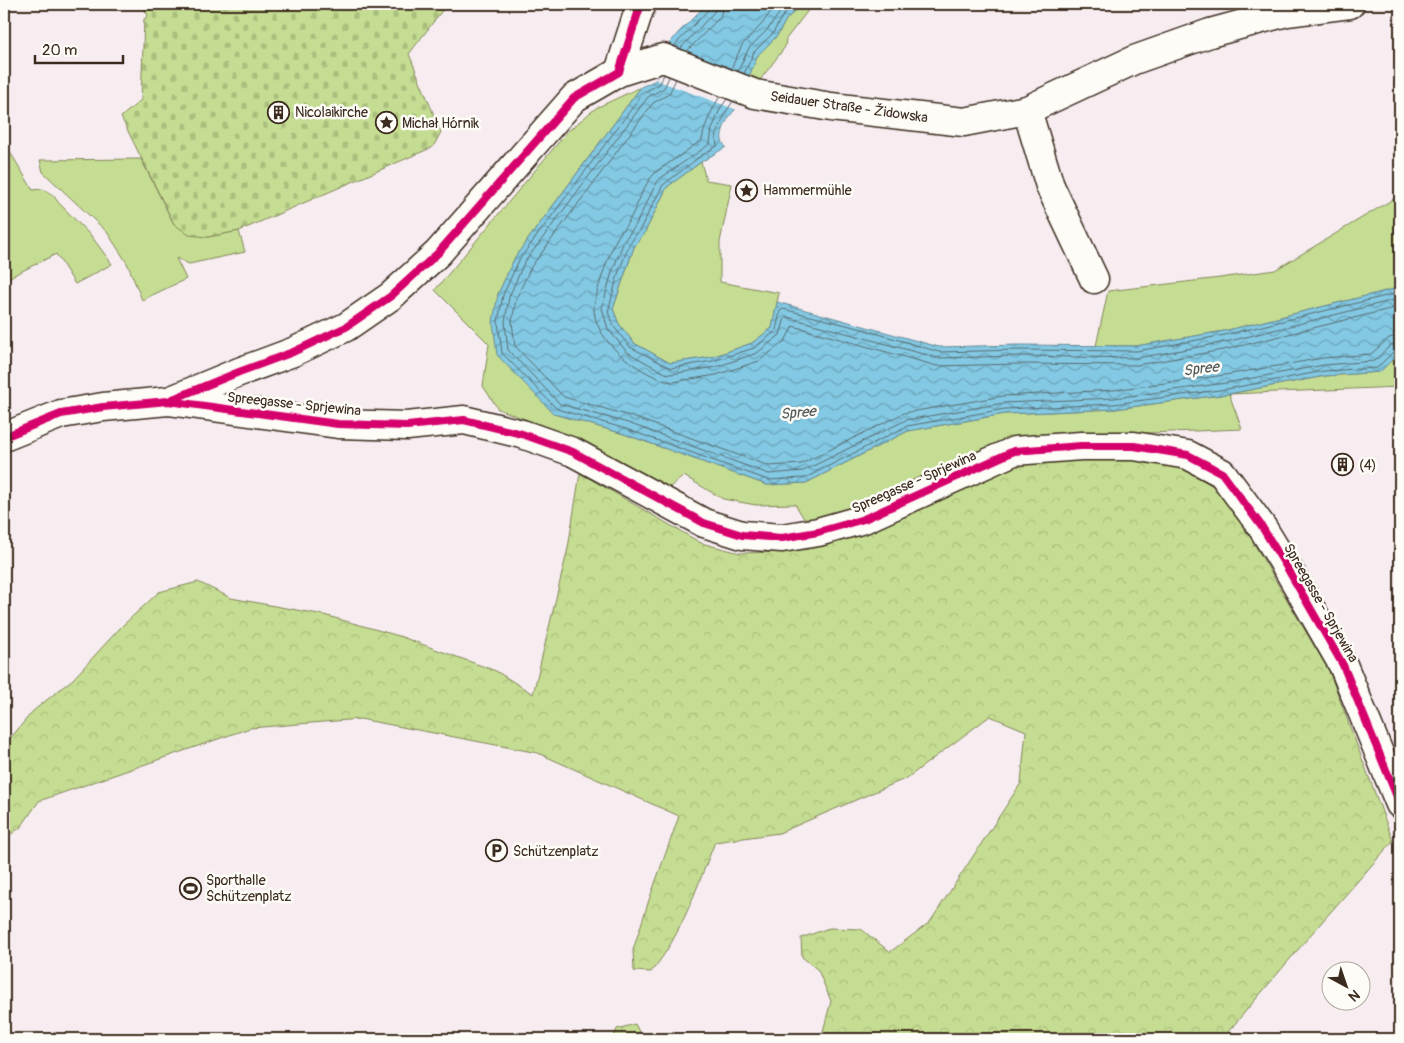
<svg xmlns="http://www.w3.org/2000/svg" width="1404" height="1043" font-family="Pangolin,sans-serif">
<style>
.green{fill:#c5dd92;stroke:#808458}
.forest{fill:url(#forest-crowns);stroke:#808458}
.cemetery{fill:url(#cemetery-stones);stroke:#808458}
.water{fill:url(#water-waves);stroke:#668995}
.pier{fill:#f7edf1}
.lines{fill:none;stroke-linecap:round;stroke-linejoin:round}
.shore{stroke:#586a6d;stroke-width:1}
.minor-casing{stroke:#3b2a1e;stroke-width:31}
.minor{stroke:#fdfcf7;stroke-width:28}
.cycleway-casing{stroke:#fdfcf7;stroke-width:11}
.cycleway{stroke:#d6006c;stroke-width:8}
.labels{text-anchor:middle;dominant-baseline:central;stroke-width:5;stroke-linejoin:round;paint-order:stroke}
.street-label{font-size:14px;fill:#3b2a1e;stroke:#fdfcf7}
.poi-label{font-size:14px;fill:#3b2a1e;stroke:#fdfcf7;text-anchor:start}
.water-label{font-size:15px;font-style:italic;fill:#515a59;stroke:#fdfcf7}
</style>
<defs>
<pattern id="forest-crowns" width="20" height="18" patternUnits="userSpaceOnUse" patternTransform="scale(1.25)"><rect width="20" height="18" fill="#c5dd92"/><path d="M2 6a3 3 0 1 1 6 0M12 15a3 3 0 1 1 6 0" fill="none" stroke="#aabe7d"/></pattern>
<pattern id="cemetery-stones" width="16" height="16" patternUnits="userSpaceOnUse" patternTransform="scale(1.25)"><rect width="16" height="16" fill="#c5dd92"/><path d="M2 7V4a2 2 0 0 1 4 0v3zM10 15v-3a2 2 0 0 1 4 0v3z" fill="#aabe7d"/></pattern>
<pattern id="water-waves" width="16" height="10" patternUnits="userSpaceOnUse" patternTransform="scale(1.25)"><rect width="16" height="10" fill="#83c9e4"/><path d="M0 5q4-4 8 0t8 0" fill="none" stroke="#6ca3b8"/></pattern>
</defs>
<rect width="100%" height="100%" fill="#f7edf1"/>
<filter id="ink" filterUnits="userSpaceOnUse"><feTurbulence type="fractalNoise" baseFrequency=".02" numOctaves="2"/><feDisplacementMap in="SourceGraphic" scale="10" xChannelSelector="R" yChannelSelector="G"/><feConvolveMatrix kernelMatrix="1 2 1 2 8 2 1 2 1" color-interpolation-filters="sRGB"/></filter>
<g filter="url(#ink)">
<g class="green">
<path d="M801,4H813L786,39L785,47L760,80L749,75L758,55L777,36L786,20Z"/>
<path d="M641,87L515,257L498,294L554,414L624,434L767,485L806,483L908,431L1005,414L1115,409L1228,394L1325,376L1380,372L1400,352V387L1229,394L1242,429L1029,438L870,504L806,522L795,504L756,505L723,499L684,476L666,490L576,438L498,409L483,386L489,344L435,290L568,131L596,108Z"/>
<path d="M4,137L7,147L33,190L43,189L53,195L58,202L92,237L112,264L75,284L56,254L4,280Z"/>
<path d="M141,159L174,224L208,237L239,231L245,252L189,264L176,258L186,279L142,300L127,263L107,232L43,172L40,160Z"/>
<path d="M701,162L706,180L732,184L720,242V282L779,293L772,328L752,343L712,357L670,363L634,343L619,324L613,309L634,247L645,232L667,187Z"/>
<path d="M1400,195V290L1394,289L1224,331L1136,346H1096L1108,291L1220,278L1275,270Z"/>
</g>
<g class="forest">
<path d="M1132,454L1182,468L1213,486L1237,515L1329,671L1393,841L1313,932L1222,1039H821L831,1001L818,970L802,957L801,938L829,928L861,929L890,952L930,922L1021,783L1026,731L990,716L907,778L779,833L715,842C697,886 682,935 651,972L634,971L633,950L649,900L679,816L538,753L360,719L250,728L39,801L21,827L4,839V746L33,711L73,679L121,627L159,592L198,582L231,598L324,615L399,636L496,671L533,694L568,548L580,473L701,543L740,553L786,552L823,546L868,532L1021,458Z"/>
<path d="M635,1024L643,1039H613L617,1029Z"/>
</g>
<path class="cemetery" d="M142,4H447L409,54L441,132L433,147L239,231L208,237L189,235L174,224L121,117L141,100L144,19L148,16Z"/>
<path class="water" d="M707,4H801L786,20L777,36L758,55L735,110C729,115 720,131 722,140C722,142 724,145 726,147L701,162L667,187L645,232L634,247L613,309L619,324L634,343L670,363L712,357L752,343L772,328L777,302L939,347L1018,345L1136,346L1224,331L1394,289L1400,290V352L1380,372L1325,376L1228,394L1115,409L1005,414L908,431L806,483L767,485L624,434L554,414L497,355L493,322L498,294L515,257L641,87L656,80L668,45L679,32Z"/>
<path class="pier" d="M668,45L751,76L737,110L656,80Z"/>
<g class="lines">
<g class="shore">
<path d="M674,46L709,9L710,4"/>
<path d="M680,49L714,12L717,4"/>
<path d="M687,51L720,17L724,4"/>
<path d="M731,69L742,45L762,24L776,4"/>
<path d="M738,71L749,48L768,29L786,4"/>
<path d="M664,74L660,84L644,92L519,260L503,295L498,322L502,353L557,409L626,429L768,480L805,478L907,426L1005,409L1114,404L1227,389L1324,371L1377,368L1395,350L1400,348"/>
<path d="M744,74L754,52L773,33L782,17L794,4"/>
<path d="M669,77L664,88L648,97L524,263L509,297L505,322L508,350L560,404L628,423L769,474L803,471L906,420L1004,403L1114,398L1226,383L1324,365L1374,361L1391,345L1400,342"/>
<path d="M676,79L669,94L653,103L531,267L516,299L512,322L515,346L564,397L630,416L769,466L801,464L904,413L1003,396L1113,390L1225,375L1323,358L1371,354L1389,338L1400,335"/>
<path d="M720,96C712,110 705,123 702,140L656,172C642,185 638,207 628,222C625,228 620,232 617,238C610,251 593,298 594,311C598,345 637,370 665,381L673,382L716,375L759,361L785,341L793,326L937,366L1019,364L1137,365L1228,349L1394,308H1400"/>
<path d="M727,99L720,109L712,129L710,144L658,180L635,226L624,241L612,272L602,308L608,329L627,352L665,373L671,374L716,367L757,353L780,335L785,318L787,317L938,358L1018,356L1137,358L1226,342L1394,300L1400,301"/>
<path d="M733,101L726,112L718,131L716,138L717,146L698,158L663,185L640,229L629,245L618,274L608,312L614,327L630,347L671,368L713,361L754,348L776,331L780,311L783,309L862,329L939,352L1018,350L1137,351L1225,335L1394,294L1400,295"/>
</g>
<defs>
<g id="minor">
<path d="M619,72L639,10L642,4"/>
<path d="M1027,110L1050,186L1094,279"/>
<path d="M169,401L239,372L293,352L346,327L391,296L438,253L574,98L619,72L663,58L755,94L831,107L964,122L1027,110L1134,60L1210,33L1287,12L1350,4"/>
<path d="M4,437L61,414L103,407L168,401L338,424L407,426L464,420L522,434L573,452L704,523L742,535L782,538L818,532L864,519L1014,451L1081,446H1134L1188,455L1222,473L1262,527L1289,571L1343,665L1400,804"/>
</g>
</defs>
<use href="#minor" class="minor-casing"/>
<use href="#minor" class="minor"/>
<defs>
<g id="cycleway">
<path d="M168,401L239,372L293,352L346,327L391,296L438,253L574,98L619,72L639,10L642,4"/>
<path d="M4,437L61,414L103,407L168,401L338,424L407,426L464,420L522,434L573,452L704,523L742,535L782,538L818,532L864,519L1014,451L1081,446H1134L1188,455L1222,473L1262,527L1289,571L1343,665L1400,804"/>
</g>
</defs>
<use href="#cycleway" class="cycleway-casing"/>
<use href="#cycleway" class="cycleway"/>
</g>
</g>
<defs>
<symbol id="building-ring" viewBox="-11 -11 22 22"><circle r="9.5" fill="#fdfcf7" stroke="#3b2a1e" stroke-width="1.5"/><path d="M-4-6H4V6H1V3H-1V6H-4ZM-2.5-4.3h1.7v1.8h-1.7ZM.8-4.3h1.7v1.8H.8ZM-2.5-1h1.7V.8h-1.7ZM.8-1h1.7V.8H.8Z" fill="#3b2a1e"/></symbol>
<symbol id="sight-ring" viewBox="-11 -11 22 22"><circle r="9.5" fill="#fdfcf7" stroke="#3b2a1e" stroke-width="1.5"/><path d="M0-6L1.8-2.2L6-1.7L2.9 1.2L3.7 5.4L0 3.3L-3.7 5.4L-2.9 1.2L-6-1.7L-1.8-2.2Z" fill="#3b2a1e"/></symbol>
<symbol id="parking-ring" viewBox="-11 -11 22 22"><circle r="9.5" fill="#fdfcf7" stroke="#3b2a1e" stroke-width="1.5"/><path d="M-3.5-5.5H1a3.5 3.5 0 0 1 0 7H-1V5.5H-3.5ZM-1-3.4V-.6H.8a1.4 1.4 0 0 0 0-2.8Z" fill="#3b2a1e"/></symbol>
<symbol id="stadium-ring" viewBox="-11 -11 22 22"><circle r="9.5" fill="#fdfcf7" stroke="#3b2a1e" stroke-width="1.5"/><path d="M0-5a6.5 5 0 1 0 0 10a6.5 5 0 1 0 0-10ZM-3.5-1.8h7v3.6h-7Z" fill="#3b2a1e"/></symbol>
</defs>
<g fill-rule="evenodd">
<use href="#building-ring" x="266" y="100" width="25" height="25"/>
<use href="#sight-ring" x="374" y="110" width="25" height="25"/>
<use href="#sight-ring" x="734" y="178" width="25" height="25"/>
<use href="#building-ring" x="1330" y="452" width="25" height="25"/>
<use href="#parking-ring" x="484" y="838" width="25" height="25"/>
<use href="#stadium-ring" x="178" y="876" width="25" height="25"/>
</g>
<g class="labels">
<g class="street-label">
<text transform="translate(849 107) rotate(8)">Seidauer Straße - Židowska</text>
<text transform="translate(294 404) rotate(6)">Spreegasse - Sprjewina</text>
<text transform="translate(914 482) rotate(-24)">Spreegasse - Sprjewina</text>
<text transform="translate(1321 603) rotate(60)">Spreegasse - Sprjewina</text>
</g>
<g class="poi-label">
<text x="295" y="112">Nicolaikirche</text>
<text x="402" y="123">Michał Hórnik</text>
<text x="763" y="190">Hammermühle</text>
<text x="1359" y="465">(4)</text>
<text x="513" y="851">Schützenplatz</text>
<text x="206" y="880">Sporthalle<tspan x="206" dy="16">Schützenplatz</tspan></text>
</g>
<g class="water-label">
<text transform="translate(1201 369) rotate(-7)">Spree</text>
<text transform="translate(798 413) rotate(-5)">Spree</text>
</g>
</g>
<rect width="1404" height="1043" fill="none" stroke="#fdfcf7" stroke-width="20"/>
<rect x="10" y="10" width="1384" height="1023" fill="none" stroke="#3b2a1e" stroke-width="2" filter="url(#ink)"/>
<g transform="translate(1346 986) rotate(140)"><circle r="24" fill="#fdfcf7" stroke="#afa8a0"/>
<path d="M0-4L9 19L0 12L-9 19Z" fill="#3b2a1e"/>
<text y="-8" font-size="14" font-weight="bold" text-anchor="middle" fill="#3b2a1e">N</text>
</g>
<path d="M35 55v8h88v-8" fill="none" stroke="#3b2a1e" stroke-width="2.5"/>
<text x="42" y="55" font-size="15" fill="#3b2a1e" stroke="#fdfcf7" stroke-width="4" paint-order="stroke">20 m</text>
</svg>
